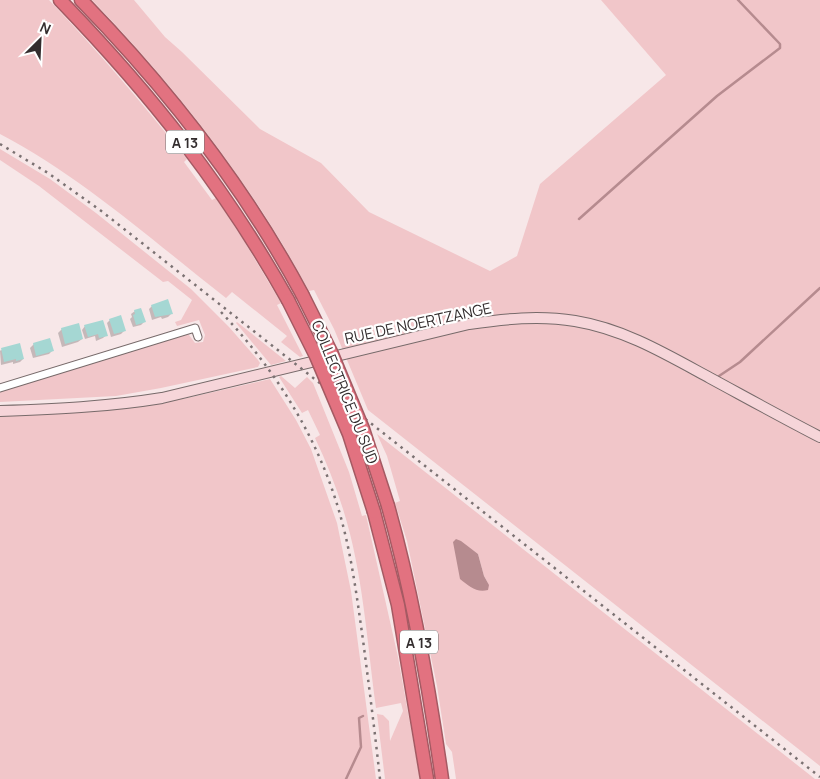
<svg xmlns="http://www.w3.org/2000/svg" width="820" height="779" font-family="Manrope,sans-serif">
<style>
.green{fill:#f1c6c9;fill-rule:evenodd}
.water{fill:#b68b8f}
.shadow{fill:#0003}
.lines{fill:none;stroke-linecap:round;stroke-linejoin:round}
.stream{stroke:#b68b8f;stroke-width:2.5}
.building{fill:#a5d7d3}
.street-casing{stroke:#776a6a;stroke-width:9}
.secondary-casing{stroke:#776a6a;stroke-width:12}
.highway-casing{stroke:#a55a63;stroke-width:15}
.street{stroke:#fff;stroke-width:7}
.secondary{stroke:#f6d5d9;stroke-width:10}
.highway{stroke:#e27280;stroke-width:12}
.rail{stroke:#7b7172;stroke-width:2.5;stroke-dasharray:2.5 5;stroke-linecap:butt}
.highway-bridge-casing{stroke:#a55a63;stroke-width:15;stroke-linecap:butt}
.highway-bridge{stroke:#e27280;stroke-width:12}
.labels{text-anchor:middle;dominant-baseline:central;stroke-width:4.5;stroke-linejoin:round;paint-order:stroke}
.shield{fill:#fff;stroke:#706c6d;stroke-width:1}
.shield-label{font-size:14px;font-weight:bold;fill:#332d2e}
.street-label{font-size:15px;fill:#332d2e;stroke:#fff}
</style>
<rect width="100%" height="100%" fill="#f7e7e8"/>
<g class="green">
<path d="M0,0H49C98,51 143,104 187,159L184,162L212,200L216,198L244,241L281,303L277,305L303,356L300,357L281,342L287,336L232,292L226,298C153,241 82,177 0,134Z"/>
<path d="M92,0H134L165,37L182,52L260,129L321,163L369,212L490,271L517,256L540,184L666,75L601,0H820V766L368,410L334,329L314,290L309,291C252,184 176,87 92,0Z"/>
<path d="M0,149L50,179L96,213L191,289L229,327L258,360L260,363L258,367L161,388L116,396L0,402V392L15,387L17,383L182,332L189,335L195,343L203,342L205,335L199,320L177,326L175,322L181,320L192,300L168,281L163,282L39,186L0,160Z"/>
<path d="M237,322L286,361L271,365L236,323Z"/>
<path d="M281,376L295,388L307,377L313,383L349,472L362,516L366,515L398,657L420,779H385L377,714L383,715L389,721L390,741L403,711L401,703L376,708C367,642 363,572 343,509C335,484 326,461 315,438L320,435L308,410L302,413L279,377Z"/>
<path d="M270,379L296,420L311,449L337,523L351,591L376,779H0V415L122,409L187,398Z"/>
<path d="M377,434L815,779H456L452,752L446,744L437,686L407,541L395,503L400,501L387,456ZM456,539L478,554L484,576L489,585Z"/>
</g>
<path class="water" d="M456,539L461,541L478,554L484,576L489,585L488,590C476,593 469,586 460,579L453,542Z"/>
<g class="shadow">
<path d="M152,306L171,314L168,317L162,319L161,317L152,320L149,309Z"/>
<path d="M135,311L144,322L141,325L133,327L130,319L132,317L131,314Z"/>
<path d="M110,320L124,331L121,334L111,337L107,323Z"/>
<path d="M85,326L106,335L103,338L96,341L95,336L85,339L82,330Z"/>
<path d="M62,329L82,339L78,342L62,347L58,333Z"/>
<path d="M34,344L52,351L49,354L33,358L30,348Z"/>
<path d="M1,350L23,359L20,362L13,364V362L1,365L0,351Z"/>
</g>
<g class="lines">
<g class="stream">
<path d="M579,219L717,96L780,48V44L738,0"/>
<path d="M719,376L740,362L820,288"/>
<path d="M346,779L361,747L359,718L363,716"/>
</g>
</g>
<g class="building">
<path d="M168,299L173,314L155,317L151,305Z"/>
<path d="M141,308L146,322L136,325L133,315L135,314L134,310Z"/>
<path d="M121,315L126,331L114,334L109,319Z"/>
<path d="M103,320L108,336L99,338L98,334L88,337L84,325Z"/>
<path d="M79,323L83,339L65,344L61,328Z"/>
<path d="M50,338L54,351L36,356L33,343Z"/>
<path d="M20,343L24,359L16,361V359L4,362L1,348Z"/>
</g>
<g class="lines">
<defs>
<path id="street" d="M0,388L195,328L198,337"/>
<path id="secondary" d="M0,411C55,409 107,407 162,398L469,324C504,319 539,315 575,321C624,329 666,354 710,378C747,398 783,418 820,437"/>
<g id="highway">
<path d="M60,0C151,94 224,186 288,300"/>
<path d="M81,0C167,88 244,186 302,294"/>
<path d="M388,506C413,595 429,687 442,779"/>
<path d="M374,512L398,605L427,779"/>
</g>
</defs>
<use href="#street" class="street-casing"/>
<use href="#secondary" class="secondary-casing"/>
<use href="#highway" class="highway-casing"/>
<use href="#street" class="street"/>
<use href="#secondary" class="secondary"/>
<use href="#highway" class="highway"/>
<g class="rail">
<path d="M0,144L48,173L100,210L820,777"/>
<path d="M221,312C271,365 311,426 334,495C350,542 356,591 363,640C369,686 375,733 380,779"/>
</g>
<defs>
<g id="highway-bridge">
<path d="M302,294L331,352L363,429L388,506"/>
<path d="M288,300L316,356L349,434L374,512"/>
</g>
</defs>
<use href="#highway-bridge" class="highway-bridge-casing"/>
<use href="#highway-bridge" class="highway-bridge"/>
</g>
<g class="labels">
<g class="shield">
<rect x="166" y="130.5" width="38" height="23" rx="4"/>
<rect x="400" y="630.5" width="38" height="23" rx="4"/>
</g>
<g class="shield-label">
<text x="185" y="142">A 13</text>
<text x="419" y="642">A 13</text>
</g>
<g class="street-label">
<text transform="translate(418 323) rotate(-12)">RUE DE NOERTZANGE</text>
<text transform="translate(345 392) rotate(68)">COLLECTRICE DU SUD</text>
</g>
</g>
<g transform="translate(40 40) rotate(24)" stroke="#ffffff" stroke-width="4" paint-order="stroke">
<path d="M0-4L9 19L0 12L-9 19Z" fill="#332d2e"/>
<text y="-8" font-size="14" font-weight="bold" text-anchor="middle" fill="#332d2e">N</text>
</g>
</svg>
